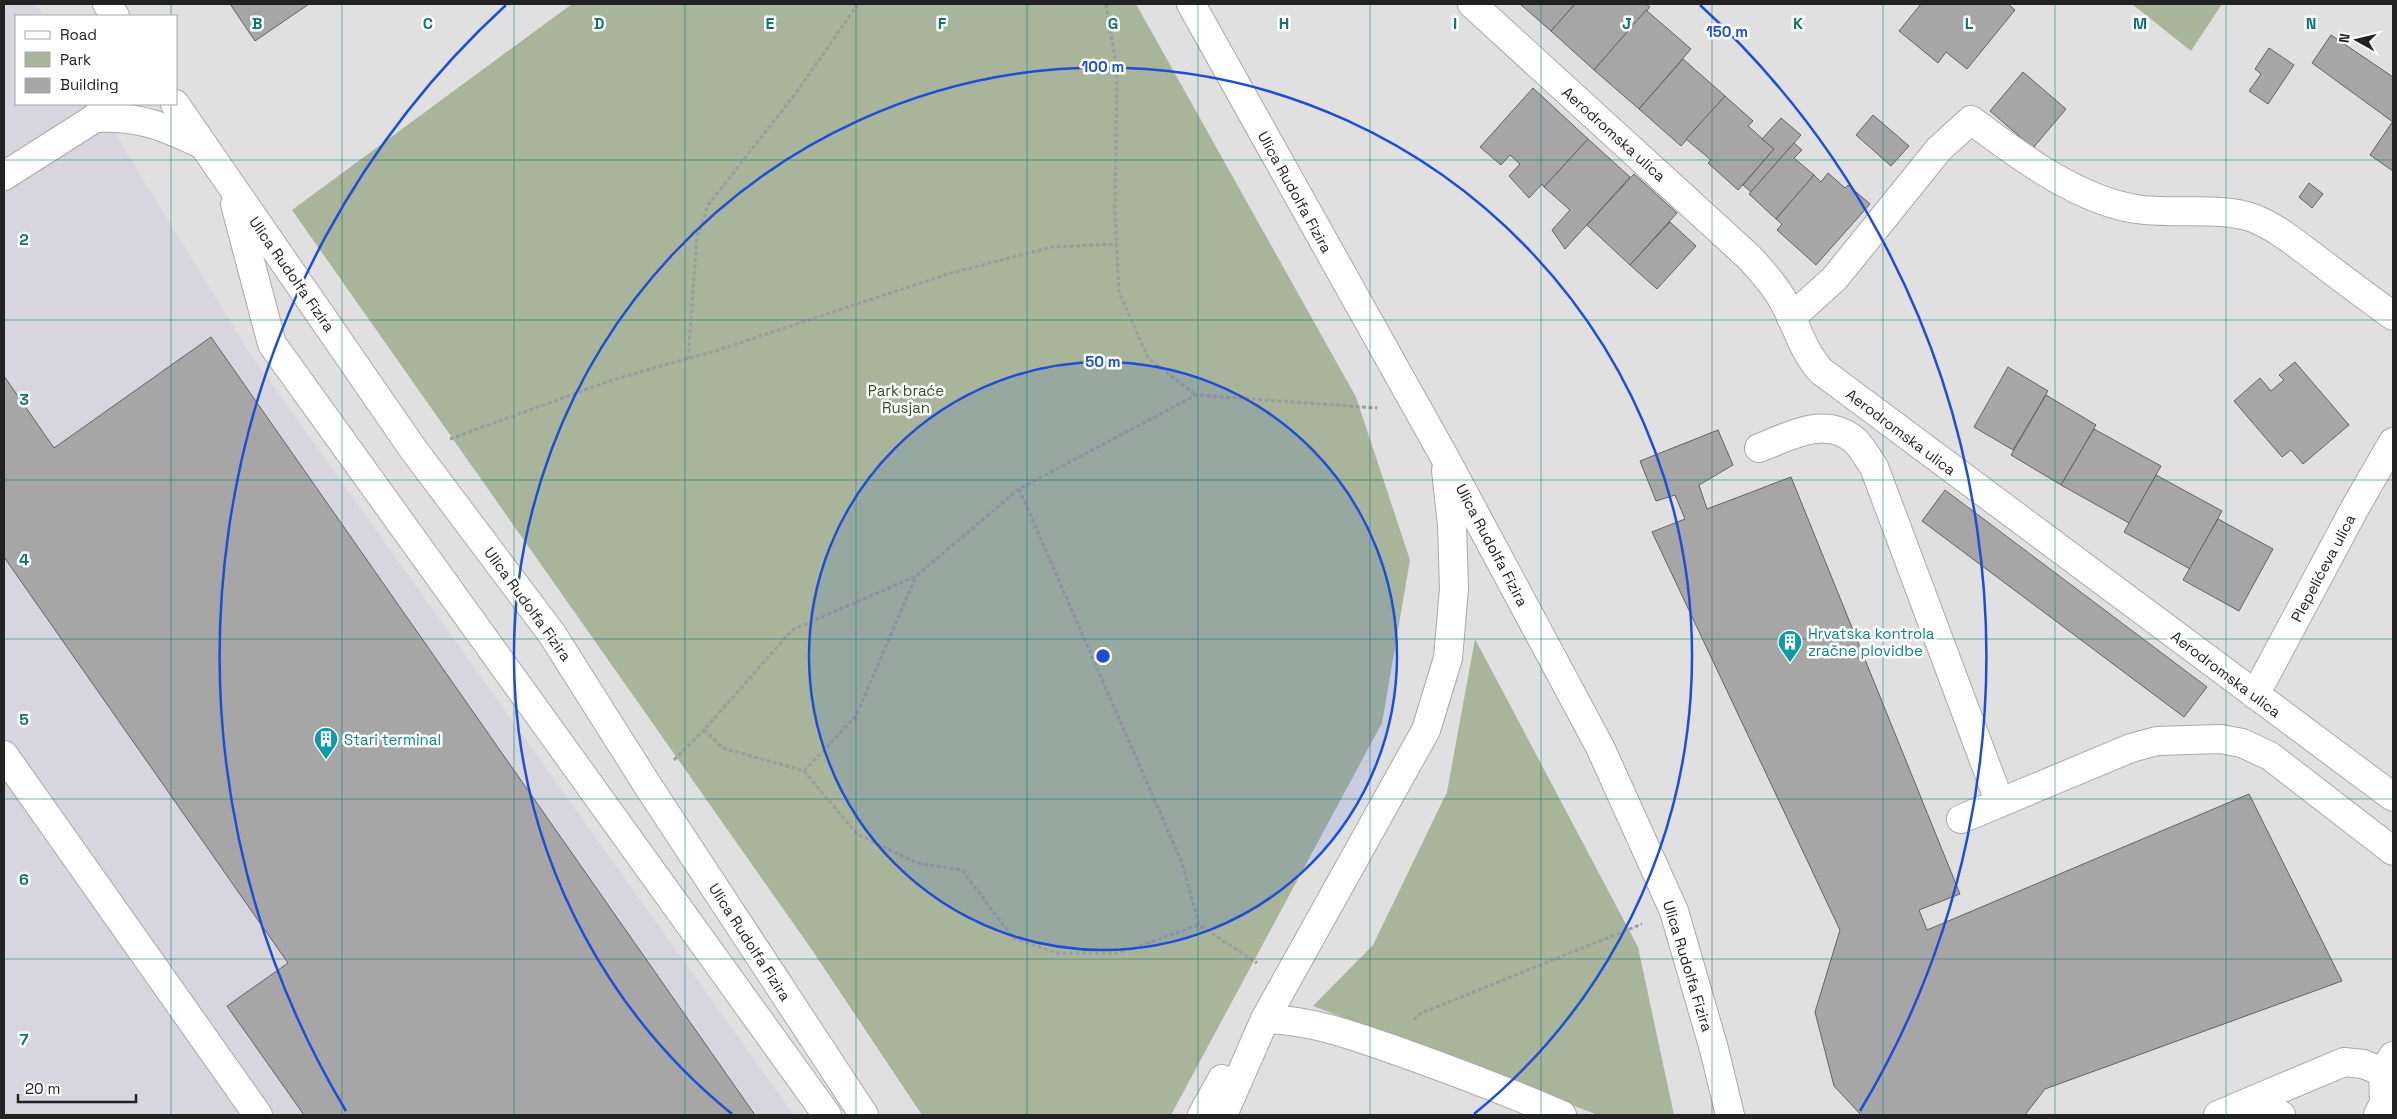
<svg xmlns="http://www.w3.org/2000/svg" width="2397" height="1119" font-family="'Space Grotesk',sans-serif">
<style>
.built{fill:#d7d6df}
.green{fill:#a8b59a}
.building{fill:#a6a6a7;stroke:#636364}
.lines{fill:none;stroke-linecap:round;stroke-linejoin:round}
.minor-casing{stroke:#a9a9aa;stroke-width:30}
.path{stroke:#9d9d9e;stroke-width:3;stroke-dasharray:4 2.5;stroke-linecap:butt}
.minor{stroke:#fff;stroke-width:28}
.grid{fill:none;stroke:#0f766e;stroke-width:1;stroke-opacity:0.55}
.ring{fill:none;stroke:#1d4ed8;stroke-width:2.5}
.labels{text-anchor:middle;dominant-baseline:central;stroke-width:5;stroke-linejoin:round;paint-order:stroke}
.street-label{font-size:15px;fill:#222223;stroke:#fff}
.park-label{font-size:15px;fill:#394c1e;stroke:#fff}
.culture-label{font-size:15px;fill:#0d838f;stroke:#fff;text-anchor:start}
.grid-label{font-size:16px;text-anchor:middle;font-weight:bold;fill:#0f766e;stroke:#fff;stroke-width:5;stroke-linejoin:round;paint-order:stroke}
.centre{fill:#1d4ed8;stroke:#fff;stroke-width:2.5}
.ring-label{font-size:15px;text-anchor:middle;font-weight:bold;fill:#1d4ed8;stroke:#fff;stroke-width:5;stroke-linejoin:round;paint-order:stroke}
</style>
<rect width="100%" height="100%" fill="#e0e0e1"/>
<path class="built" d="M4,4H36L43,16H16V104H97L251,355L794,1115H4Z"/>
<g class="green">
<path d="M572,4H1136L1356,397L1410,560L1382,723L1171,1115H922L812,950L292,210Z"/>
<path d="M2132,4H2222L2191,51Z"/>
<path d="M1475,639L1638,947L1674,1115H1598L1313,1006L1373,945L1447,792Z"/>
</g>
<g class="building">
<path d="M230,4H309L255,41Z"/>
<path d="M1520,4H1575L1551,31Z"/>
<path d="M1575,4H1646L1650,7L1594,70L1551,31Z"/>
<path d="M1921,4H2008L2015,10L1967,69L1946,52L1938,63L1899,31Z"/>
<path d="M1646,10L1691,49L1639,109L1594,70Z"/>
<path d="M2331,35L2393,77V122L2312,63Z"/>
<path d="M2269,48L2294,65L2268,104L2249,91L2261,74L2255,69Z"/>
<path d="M1683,59L1725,96L1681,146L1639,109Z"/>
<path d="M2023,72L2066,109L2033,148L1990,111Z"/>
<path d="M1533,88L1588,139L1544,187L1542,184L1529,198L1509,176L1520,164L1510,155L1501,165L1480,147Z"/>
<path d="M1725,96L1753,121L1748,126L1774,149L1738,190L1708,163L1711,160L1686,139Z"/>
<path d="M1873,115L1909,146L1891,166L1856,135Z"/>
<path d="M1781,118L1801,135L1751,192L1743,185L1774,149L1762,139Z"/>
<path d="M2393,121V171L2370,155Z"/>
<path d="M1588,139L1630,177L1565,249L1552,230L1570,210L1544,187Z"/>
<path d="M1794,143L1802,150L1794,158L1814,175L1776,219L1749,194Z"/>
<path d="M1828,173L1845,188L1848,185L1870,204L1816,265L1777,230L1782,224L1776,219L1814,175L1821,182Z"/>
<path d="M1634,174L1677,213L1630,265L1587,225Z"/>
<path d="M2309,183L2323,194L2312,208L2299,197Z"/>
<path d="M1670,222L1696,246L1657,289L1630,265Z"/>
<path d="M211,337L755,1115H304L227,1006L288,963L4,557V376L54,448Z"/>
<path d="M2295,362L2349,425L2303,464L2291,450L2282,457L2234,401L2260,378L2271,391L2284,380L2279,375Z"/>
<path d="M2008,367L2048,391L2013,450L1974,427Z"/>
<path d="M2046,395L2096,425L2061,485L2011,455Z"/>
<path d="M2094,429L2161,466L2129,523L2061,485Z"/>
<path d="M1718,430L1733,465L1699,485L1707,509L1791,477L1960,894L1919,910L1927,930L2249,794L2342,981L2045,1089L2025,1115H1861L1834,1086L1815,1012L1840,930L1652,532L1685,519L1675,495L1656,501L1640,461Z"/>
<path d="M2156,475L2222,511L2190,569L2124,532Z"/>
<path d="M1945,490L2207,687L2184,717L1922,521Z"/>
<path d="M2218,519L2273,549L2239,611L2183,580Z"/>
</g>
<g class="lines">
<defs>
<g id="minor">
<path d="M107,4L115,16"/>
<path d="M1191,4L1444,456L1600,747L1674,911L1714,1049L1730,1115"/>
<path d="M1472,4L1749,257C1761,270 1772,282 1781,297C1796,322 1801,349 1821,371L2393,797"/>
<path d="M175,104L413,449L552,634L648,786L864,1115"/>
<path d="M95,118C140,116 163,126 203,145"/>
<path d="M4,176L95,118L108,104"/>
<path d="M235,204L272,344L827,1115"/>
<path d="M1791,318L1835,278L1939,149L1971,120C2018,155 2077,200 2136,209C2172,215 2221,206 2253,218C2276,227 2295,243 2314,257C2340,277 2367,297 2393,316"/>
<path d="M1759,448C1790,436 1824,416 1853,439C1862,446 1868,459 1874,467L2000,803"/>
<path d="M2255,695L2356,506L2393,442"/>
<path d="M4,755L258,1115"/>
<path d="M1961,819L2131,748L2157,741L2187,740L2221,739L2242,743L2270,756L2393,851"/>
<path d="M1265,1019C1315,1020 1359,1038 1406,1054C1459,1073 1511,1093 1562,1115"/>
<path d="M2254,1100L2281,1115"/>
<path d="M1202,1115L1222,1079"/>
<path d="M1223,1115L1265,1019L1426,730L1448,658L1454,589L1452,525L1446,470"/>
<path d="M2218,1115L2344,1062L2363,1064L2383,1072"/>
<path d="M2378,1115L2384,1103L2383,1072L2393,1056"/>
</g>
</defs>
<use href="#minor" class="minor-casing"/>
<g class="path">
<path d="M1106,4L1117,71L1115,212L1119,292L1148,358L1196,395"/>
<path d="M688,359L697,236L709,204L796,93L858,4"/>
<path d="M450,439L615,379L715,351L951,273L1052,247L1117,244"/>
<path d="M1019,489L1182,863L1199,925L1257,963"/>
<path d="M704,730L723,748L804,771L856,716L916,576"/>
<path d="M674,760L704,730L792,630L916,576L1019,489L1196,395L1377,408"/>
<path d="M804,771L857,834L917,863L962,870L1013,938L1057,953H1119L1199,925"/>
<path d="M1414,1020L1419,1014L1642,924"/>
</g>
<use href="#minor" class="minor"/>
</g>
<path class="grid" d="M171,4V16M342,4V1115M514,4V1115M685,4V1115M856,4V1115M1027,4V1115M1198,4V1115M1370,4V1115M1541,4V1115M1712,4V1115M1883,4V1115M2055,4V1115M2226,4V1115M171,104V1115M4,160H2393M4,320H2393M4,480H2393M4,639H2393M4,799H2393M4,959H2393"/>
<circle cx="1103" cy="656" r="294" fill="#1d4ed8" fill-opacity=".12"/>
<g class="ring">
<circle cx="1103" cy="656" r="294"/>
<path d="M732 1114A589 589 0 1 1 1474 1114"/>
<path d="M346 1111A883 883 0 0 1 506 5M1700 5A883 883 0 0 1 1860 1111"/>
</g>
<defs>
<symbol id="building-pin" viewBox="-11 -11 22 30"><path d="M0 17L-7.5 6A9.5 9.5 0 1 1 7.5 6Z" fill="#0f9aa8" stroke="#fff"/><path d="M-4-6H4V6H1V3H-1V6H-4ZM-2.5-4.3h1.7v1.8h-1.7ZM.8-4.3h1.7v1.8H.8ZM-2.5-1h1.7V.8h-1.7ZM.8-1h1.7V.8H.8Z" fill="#fff"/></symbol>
</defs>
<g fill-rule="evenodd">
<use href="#building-pin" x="1776" y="628" width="28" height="38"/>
<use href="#building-pin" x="312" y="725" width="28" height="38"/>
</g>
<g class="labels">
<g class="street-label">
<text transform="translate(1614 134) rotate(42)">Aerodromska ulica</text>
<text transform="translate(1295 192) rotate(61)">Ulica Rudolfa Fizira</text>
<text transform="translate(292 274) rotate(55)">Ulica Rudolfa Fizira</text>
<text transform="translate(1901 432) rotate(37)">Aerodromska ulica</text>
<text transform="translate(1492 545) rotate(62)">Ulica Rudolfa Fizira</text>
<text transform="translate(2323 568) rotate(-62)">Plepelićeva ulica</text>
<text transform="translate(528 604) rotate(54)">Ulica Rudolfa Fizira</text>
<text transform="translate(2226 674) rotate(37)">Aerodromska ulica</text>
<text transform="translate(750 942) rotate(57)">Ulica Rudolfa Fizira</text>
<text transform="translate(1688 966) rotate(73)">Ulica Rudolfa Fizira</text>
</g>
<g class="park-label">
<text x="906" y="390">Park braće<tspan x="906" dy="17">Rusjan</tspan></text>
</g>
<g class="culture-label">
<text x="1808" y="633">Hrvatska kontrola<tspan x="1808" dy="17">zračne plovidbe</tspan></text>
<text x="344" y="739">Stari terminal</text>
</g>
</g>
<g class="grid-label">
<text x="257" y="29">B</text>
<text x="428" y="29">C</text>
<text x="599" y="29">D</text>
<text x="770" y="29">E</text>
<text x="942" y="29">F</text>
<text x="1113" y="29">G</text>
<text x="1284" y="29">H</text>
<text x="1455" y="29">I</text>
<text x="1627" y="29">J</text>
<text x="1798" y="29">K</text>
<text x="1969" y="29">L</text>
<text x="2140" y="29">M</text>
<text x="2311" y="29">N</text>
<text x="24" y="245">2</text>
<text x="24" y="405">3</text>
<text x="24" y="565">4</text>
<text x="24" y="725">5</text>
<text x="24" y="885">6</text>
<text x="24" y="1045">7</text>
</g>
<circle cx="1103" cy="656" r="8" class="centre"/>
<g class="ring-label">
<text x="1727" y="37">150 m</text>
<text x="1103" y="72">100 m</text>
<text x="1103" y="367">50 m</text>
</g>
<rect width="2397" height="1119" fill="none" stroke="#222223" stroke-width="10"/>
<rect x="15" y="15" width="162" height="90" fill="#ffffff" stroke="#a7a7a7"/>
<rect x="25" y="31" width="25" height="8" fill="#ffffff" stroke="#a7a7a7"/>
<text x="60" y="40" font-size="15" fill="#222223">Road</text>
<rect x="25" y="52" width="25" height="15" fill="#a8b59a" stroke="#a7a7a7"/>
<text x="60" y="65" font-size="15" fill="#222223">Park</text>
<rect x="25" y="78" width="25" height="15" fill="#a6a6a7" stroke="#a7a7a7"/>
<text x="60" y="90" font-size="15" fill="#222223">Building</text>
<g transform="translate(2357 40) rotate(278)" stroke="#ffffff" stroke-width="4" paint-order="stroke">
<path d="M0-4L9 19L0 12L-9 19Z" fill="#222223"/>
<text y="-8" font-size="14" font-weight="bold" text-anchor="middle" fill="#222223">N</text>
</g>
<path d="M18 1094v8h118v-8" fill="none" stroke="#222223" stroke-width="2.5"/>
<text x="25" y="1094" font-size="15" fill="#222223" stroke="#ffffff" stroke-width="4" paint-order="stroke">20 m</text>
</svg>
